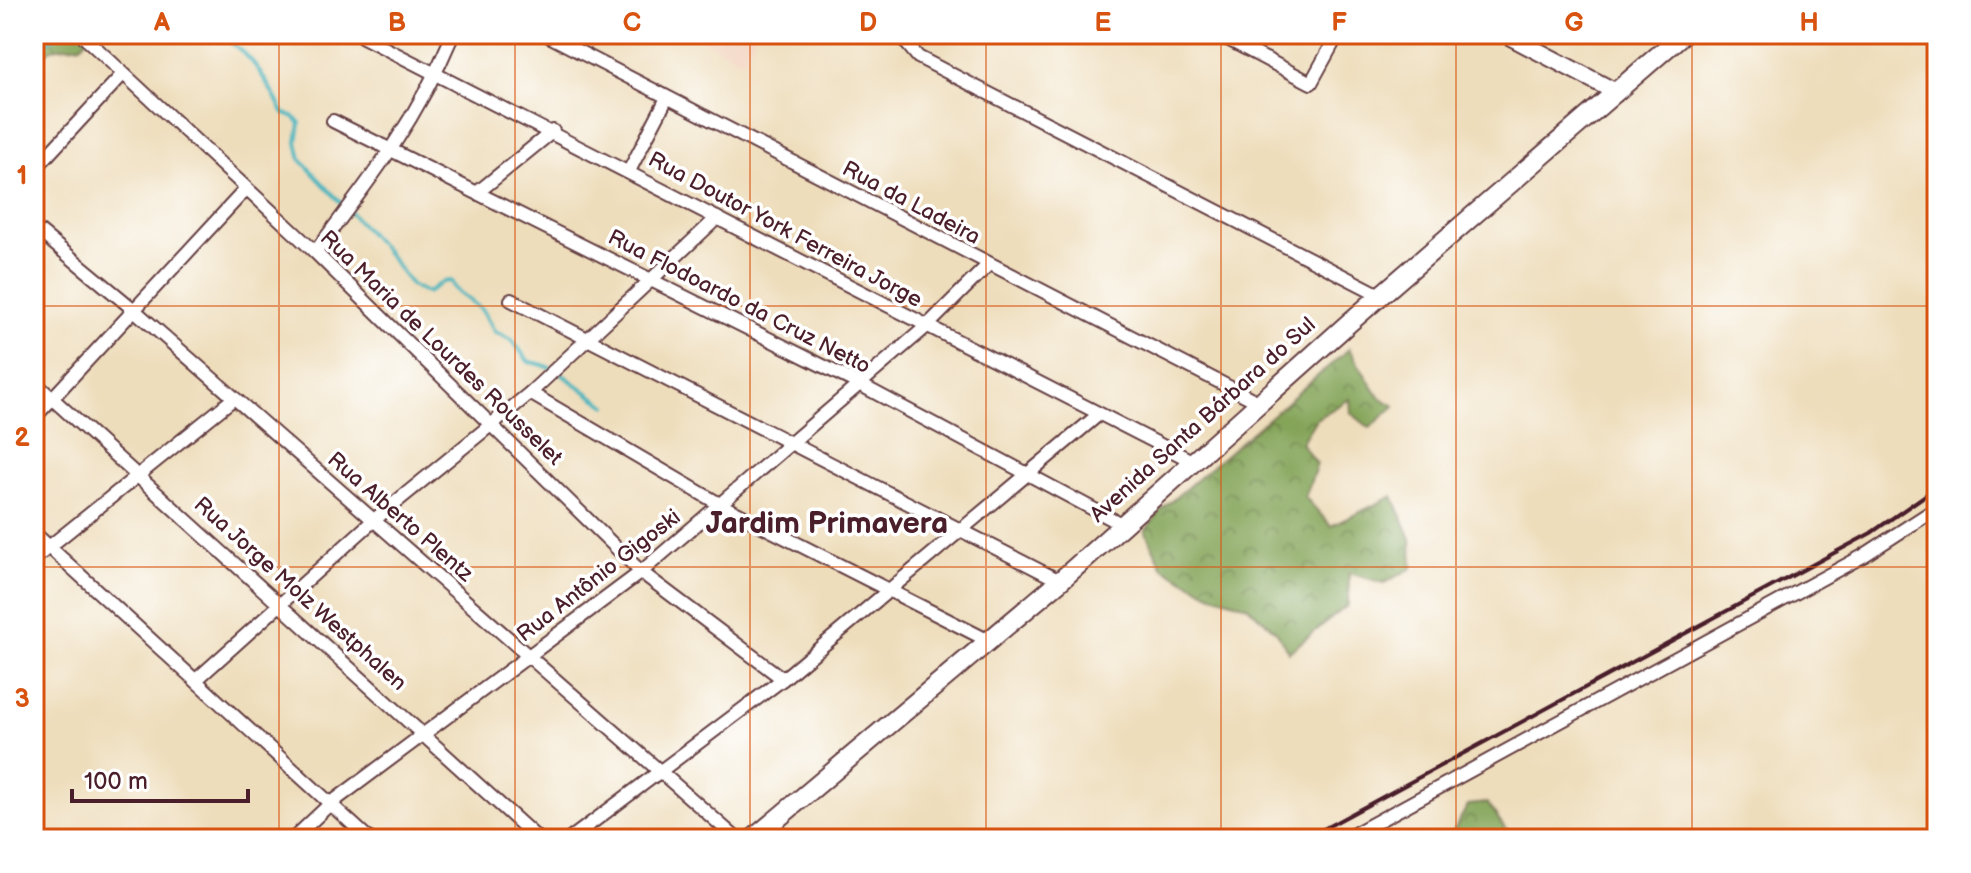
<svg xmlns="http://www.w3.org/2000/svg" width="1971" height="873" font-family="'Balsamiq Sans',sans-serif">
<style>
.built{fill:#f3d4bf}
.forest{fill:url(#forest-crowns);stroke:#676242;stroke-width:2}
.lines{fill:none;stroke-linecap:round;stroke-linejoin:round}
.stream{stroke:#46b5be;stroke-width:4}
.minor-casing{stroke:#633c41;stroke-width:16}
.tertiary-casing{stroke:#633c41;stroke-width:20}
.secondary-casing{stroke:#633c41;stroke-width:22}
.minor{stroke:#fff;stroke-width:12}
.tertiary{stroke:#fff;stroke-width:16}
.secondary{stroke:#fff;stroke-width:18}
.rail{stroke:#4a1f2b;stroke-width:4}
.grid{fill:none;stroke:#d8530f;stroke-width:2;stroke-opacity:0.55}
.labels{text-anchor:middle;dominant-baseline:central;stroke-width:7;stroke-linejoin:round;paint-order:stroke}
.street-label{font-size:22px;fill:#4a1f2b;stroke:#fff}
.district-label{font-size:30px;font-weight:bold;fill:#4a1f2b;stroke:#fff}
.neatline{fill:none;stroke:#d8530f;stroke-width:3}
.grid-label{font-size:26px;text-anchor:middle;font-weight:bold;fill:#d8530f}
</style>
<defs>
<pattern id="forest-crowns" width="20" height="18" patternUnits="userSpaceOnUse" patternTransform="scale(2)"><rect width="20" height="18" fill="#84a459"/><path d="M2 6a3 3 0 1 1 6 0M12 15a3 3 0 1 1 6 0" fill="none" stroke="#6e854a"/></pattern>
</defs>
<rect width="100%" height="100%" fill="#fff"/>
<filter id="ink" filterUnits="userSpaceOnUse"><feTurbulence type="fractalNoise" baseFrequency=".0125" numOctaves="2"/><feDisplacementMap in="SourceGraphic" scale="16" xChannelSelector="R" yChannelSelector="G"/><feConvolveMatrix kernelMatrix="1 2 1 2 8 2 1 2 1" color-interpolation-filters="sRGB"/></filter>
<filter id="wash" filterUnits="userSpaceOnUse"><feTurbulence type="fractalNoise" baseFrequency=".006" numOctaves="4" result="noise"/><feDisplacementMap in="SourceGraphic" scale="32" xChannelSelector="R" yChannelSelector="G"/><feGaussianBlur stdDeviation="1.8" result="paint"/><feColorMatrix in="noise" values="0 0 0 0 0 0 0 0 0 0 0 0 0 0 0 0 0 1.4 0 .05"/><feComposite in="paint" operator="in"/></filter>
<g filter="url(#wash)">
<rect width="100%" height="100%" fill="#edb"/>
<path class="built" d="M691,34H757L743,62Z"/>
<g class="forest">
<path d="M34,34H92L81,45L51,49L34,63Z"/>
<path d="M1349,349L1379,397L1395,406L1370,428L1351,413L1350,399L1316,419L1301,443L1317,464L1305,497L1331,526L1393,496L1411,539L1412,568L1384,583L1349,573L1348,605L1289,652L1276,631L1247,606L1210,594L1163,568L1145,531L1161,510Z"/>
<path d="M1487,803L1513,839H1449L1468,805Z"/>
</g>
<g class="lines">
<g class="stream">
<path d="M214,34C251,48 266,81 284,114L293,116L300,123L297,142L301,160L385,250L411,285L427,293L442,282L451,281L455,289L481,309L495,332L512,340L529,362C558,364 582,392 607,406"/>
<path d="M34,46L62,34"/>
</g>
</g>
</g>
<g filter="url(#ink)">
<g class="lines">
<defs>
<g id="minor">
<path d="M81,34L315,252L641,572L783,679"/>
<path d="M357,34L1194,462"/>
<path d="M545,34L1260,403"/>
<path d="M899,34L918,57L1380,295"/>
<path d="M1218,34L1311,83L1338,34"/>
<path d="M333,121L859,384L1123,525"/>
<path d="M34,170L122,75"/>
<path d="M629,171L667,98"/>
<path d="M478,192L553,131"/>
<path d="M34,227L133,309L737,839"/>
<path d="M315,252C371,179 417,120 453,34"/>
<path d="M511,300L1060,581"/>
<path d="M34,382L538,839"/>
<path d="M530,393L721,505L989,641"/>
<path d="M34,418L246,189"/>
<path d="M34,533L369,839"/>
<path d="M34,559L233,399"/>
<path d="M196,680L374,520L530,393L717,218"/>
<path d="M293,839L330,804L641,572L927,326L988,265"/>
<path d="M570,839L783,679L1098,415"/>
<path d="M1345,839L1863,556L1937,508"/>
</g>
<path id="tertiary" d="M1505,34L1616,92"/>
<path id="secondary" d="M753,839L1060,581L1350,322L1683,34"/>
</defs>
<use href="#minor" class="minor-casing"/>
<use href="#tertiary" class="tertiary-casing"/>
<use href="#secondary" class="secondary-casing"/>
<use href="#minor" class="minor"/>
<use href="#tertiary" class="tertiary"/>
<use href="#secondary" class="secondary"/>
<path class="rail" d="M1305,839L1871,533L1937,487"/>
</g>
</g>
<path class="grid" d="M279,34V839M515,34V839M750,34V839M986,34V839M1221,34V839M1456,34V839M1692,34V839M34,306H1937M34,567H1937"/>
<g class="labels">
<g class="street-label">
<text transform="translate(911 203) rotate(28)">Rua da Ladeira</text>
<text transform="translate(785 230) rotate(28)">Rua Doutor York Ferreira Jorge</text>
<text transform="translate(739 302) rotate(27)">Rua Flodoardo da Cruz Netto</text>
<text transform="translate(441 348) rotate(44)">Rua Maria de Lourdes Rousselet</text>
<text transform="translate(1203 420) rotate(-42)">Avenida Santa Bárbara do Sul</text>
<text transform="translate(400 517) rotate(41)">Rua Alberto Plentz</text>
<text transform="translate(599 576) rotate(-38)">Rua Antônio Gigoski</text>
<text transform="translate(300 594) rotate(42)">Rua Jorge Molz Westphalen</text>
</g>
<g class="district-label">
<text x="827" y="524">Jardim Primavera</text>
</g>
</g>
<rect width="1971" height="873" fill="none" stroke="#fff" stroke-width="88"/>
<path d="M72 789v12h176v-12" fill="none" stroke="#4a1f2b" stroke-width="4"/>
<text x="84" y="789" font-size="24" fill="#4a1f2b" stroke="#ffffff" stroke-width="6" paint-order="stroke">100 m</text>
<rect x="44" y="44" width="1883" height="785" class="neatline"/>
<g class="grid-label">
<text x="162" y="31">A</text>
<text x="397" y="31">B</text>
<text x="632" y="31">C</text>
<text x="868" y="31">D</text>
<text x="1103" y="31">E</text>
<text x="1339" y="31">F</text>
<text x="1574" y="31">G</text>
<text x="1809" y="31">H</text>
<text x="22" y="184">1</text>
<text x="22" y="446">2</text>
<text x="22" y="707">3</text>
</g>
</svg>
